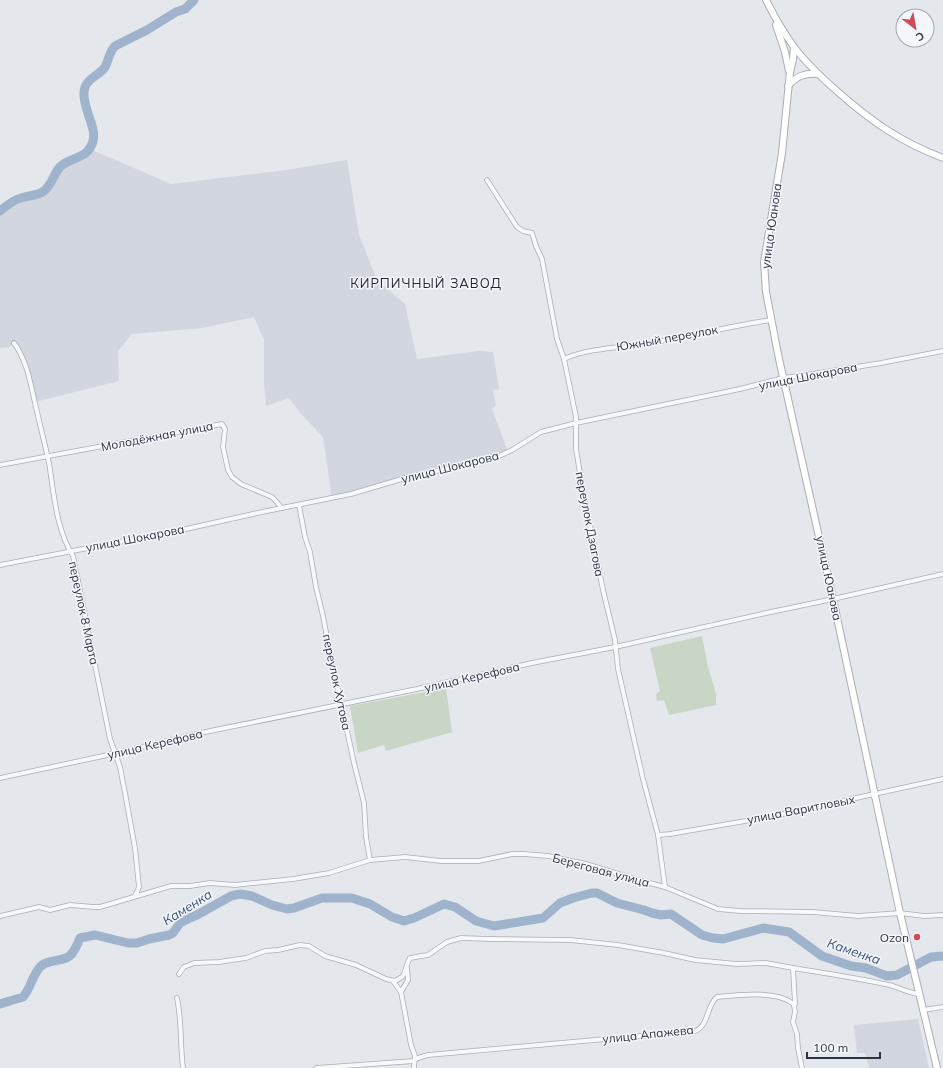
<svg xmlns="http://www.w3.org/2000/svg" width="943" height="1068" font-family="Mulish,sans-serif">
<style>
.built{fill:#d2d6de}
.green{fill:#c9d6c5}
.lines{fill:none;stroke-linecap:round;stroke-linejoin:round}
.river{stroke:#9fb4cc;stroke-width:9}
.street-casing{stroke:#a9aeb7;stroke-width:5.5}
.secondary-casing{stroke:#a9aeb7;stroke-width:8}
.street{stroke:#f7f8fa;stroke-width:4}
.secondary{stroke:#fff;stroke-width:6}
.poi-dot{fill:#d1495b;stroke:#f4f6f9;stroke-width:1.5}
.labels{text-anchor:middle;dominant-baseline:central;stroke-width:3;stroke-linejoin:round;paint-order:stroke}
.street-label{font-size:12px;fill:#2b3445;stroke:#f4f6f9}
.poi-label{font-size:12px;fill:#2b3445;stroke:#f4f6f9;text-anchor:end}
.neighbourhood-label{font-size:13px;letter-spacing:1px;fill:#1d2536;stroke:#f4f6f9}
.water-label{font-size:13px;font-style:italic;fill:#34527a;stroke:#f4f6f9}
</style>
<rect width="100%" height="100%" fill="#e4e7ec"/>
<g class="built">
<path d="M90,149L171,184L286,170L347,160L359,235L377,280L405,304L417,359L479,351L493,352L499,389L493,390L496,405L492,409L508,452L466,464L332,499L323,437L301,414L289,398L266,406L264,383V340L254,317L202,328L132,334L118,351L119,381L35,402L24,362L14,343L9,347L0,348V211L20,198L37,194L45,190L57,170L68,161L81,157Z"/>
<path d="M918,1019L929,1068H869L865,1053H857L854,1025Z"/>
</g>
<g class="green">
<path d="M702,636L708,667L716,693V705L669,715L664,700L657,701L656,694L660,691L650,648Z"/>
<path d="M446,688L452,732L386,751L384,745L358,753L350,706Z"/>
</g>
<g class="lines">
<g class="river">
<path d="M0,211C6,206 13,200 21,198C29,195 37,196 44,191C52,185 54,172 61,166C71,157 85,159 91,146C101,130 79,106 85,87C88,78 100,75 105,67C109,60 109,52 115,46L147,30L176,12L185,9L194,0"/>
<path d="M0,1004L23,997C31,988 32,976 40,967C48,958 67,963 73,952C76,948 78,943 80,938L95,935L128,943H137L149,939L169,935L173,933L180,923L190,918L197,915L231,896L240,894L252,896L272,905L287,909L294,908L322,898H352L370,904L392,917L404,921L414,918L444,904L455,907L476,921L494,926L543,918L560,903L573,898L592,893H597L617,903L644,910L652,913L661,915L671,914L702,935L713,938L723,939L763,928L789,932L822,956L851,966L866,968L887,976L897,975L931,957L943,956"/>
</g>
<defs>
<g id="street">
<path d="M487,180L517,227L523,231L532,233L536,246L542,259L557,339L564,359L576,417V449L582,485L603,590L615,640L618,669L643,779L658,835L665,887"/>
<path d="M14,343C25,358 29,376 33,394C38,417 44,440 49,463C54,494 56,529 73,556L110,739L120,767L125,793L135,848L139,887L137,892L135,896"/>
<path d="M564,359C587,348 626,347 651,343C691,336 731,326 771,320"/>
<path d="M0,465L222,424L225,429L223,447L228,470L232,477L241,484L272,497L282,508"/>
<path d="M299,505L305,537L310,552L316,587L323,616L329,648L354,763L364,803L366,837L370,860"/>
<path d="M0,565L186,529L262,512L351,494L405,478L497,457L512,450L541,432L576,423L740,389L783,378L813,374L881,363L943,351"/>
<path d="M0,778L103,756L210,731L417,689L532,663L615,647L766,613L833,599L943,574"/>
<path d="M658,835L670,834L774,816L943,779"/>
<path d="M0,916L39,907L50,910L70,905L94,907H100L171,886H190L210,883L235,885L293,879L329,873L370,860L405,857L441,861H479L512,854H524L548,856L586,864L638,880L665,887L718,909L740,911L813,912L858,916L900,913L924,916L943,915"/>
<path d="M179,974L184,967L194,963L219,962L246,958L265,951L278,950L300,945L309,946L325,956L356,965L386,979L395,981L402,977L404,974L408,962L410,958L428,955L447,942L461,938L490,939L570,940L618,945L664,953L695,960L737,964L766,963L793,968"/>
<path d="M393,981L401,992L408,980L407,968"/>
<path d="M401,992L411,1045L415,1056L414,1068"/>
<path d="M177,998C182,1022 180,1044 183,1068"/>
<path d="M794,1005L795,1012L793,1022L797,1034L798,1048L802,1068"/>
<path d="M923,1010L943,1007"/>
<path d="M316,1068L414,1061L418,1058L428,1055L695,1031C709,1026 706,1006 717,997C737,995 778,990 793,1004H795L793,968C825,973 858,978 889,985C898,987 911,994 919,994"/>
</g>
<g id="secondary">
<path d="M766,0C774,16 783,32 794,47C807,64 822,78 838,92C872,122 901,142 943,158"/>
<path d="M776,25L785,52L789,71"/>
<path d="M794,47L793,59L790,72L782,153L764,262L766,292L779,359L833,599L900,913L937,1068"/>
<path d="M788,86C796,76 805,73 818,74"/>
</g>
</defs>
<use href="#street" class="street-casing"/>
<use href="#secondary" class="secondary-casing"/>
<use href="#street" class="street"/>
<use href="#secondary" class="secondary"/>
</g>
<circle class="poi-dot" cx="917" cy="937" r="4"/>
<g class="labels">
<g class="street-label">
<text transform="translate(771 226) rotate(-82)">улица Юанова</text>
<text transform="translate(667 338) rotate(-10)">Южный переулок</text>
<text transform="translate(808 376) rotate(-11)">улица Шокарова</text>
<text transform="translate(157 436) rotate(-11)">Молодёжная улица</text>
<text transform="translate(450 467) rotate(-14)">улица Шокарова</text>
<text transform="translate(590 524) rotate(79)">переулок Дзагова</text>
<text transform="translate(135 538) rotate(-11)">улица Шокарова</text>
<text transform="translate(829 578) rotate(78)">улица Юанова</text>
<text transform="translate(84 613) rotate(78)">переулок 8 Марта</text>
<text transform="translate(472 677) rotate(-13)">улица Керефова</text>
<text transform="translate(337 682) rotate(78)">переулок Хутова</text>
<text transform="translate(155 744) rotate(-13)">улица Керефова</text>
<text transform="translate(801 809) rotate(-11)">улица Варитловых</text>
<text transform="translate(601 870) rotate(15)">Береговая улица</text>
<text transform="translate(648 1034) rotate(-6)">улица Апажева</text>
</g>
<g class="poi-label">
<text x="909" y="937">Ozon</text>
</g>
<g class="neighbourhood-label">
<text x="426" y="283">КИРПИЧНЫЙ ЗАВОД</text>
</g>
<g class="water-label">
<text transform="translate(187 907) rotate(-32)">Каменка</text>
<text transform="translate(854 951) rotate(19)">Каменка</text>
</g>
</g>
<g transform="translate(915 28) rotate(149)"><circle r="19" fill="#f4f6f9" stroke="#a4a8b1"/>
<path d="M0-3L7 15L0 10L-7 15Z" fill="#d1495b"/>
<text y="-6" font-size="11" font-weight="bold" text-anchor="middle" fill="#2b3445">С</text>
</g>
<path d="M807 1052v6h73v-6" fill="none" stroke="#2b3445" stroke-width="2"/>
<text x="813" y="1052" font-size="12" fill="#2b3445" stroke="#f4f6f9" stroke-width="3" paint-order="stroke">100 m</text>
</svg>
